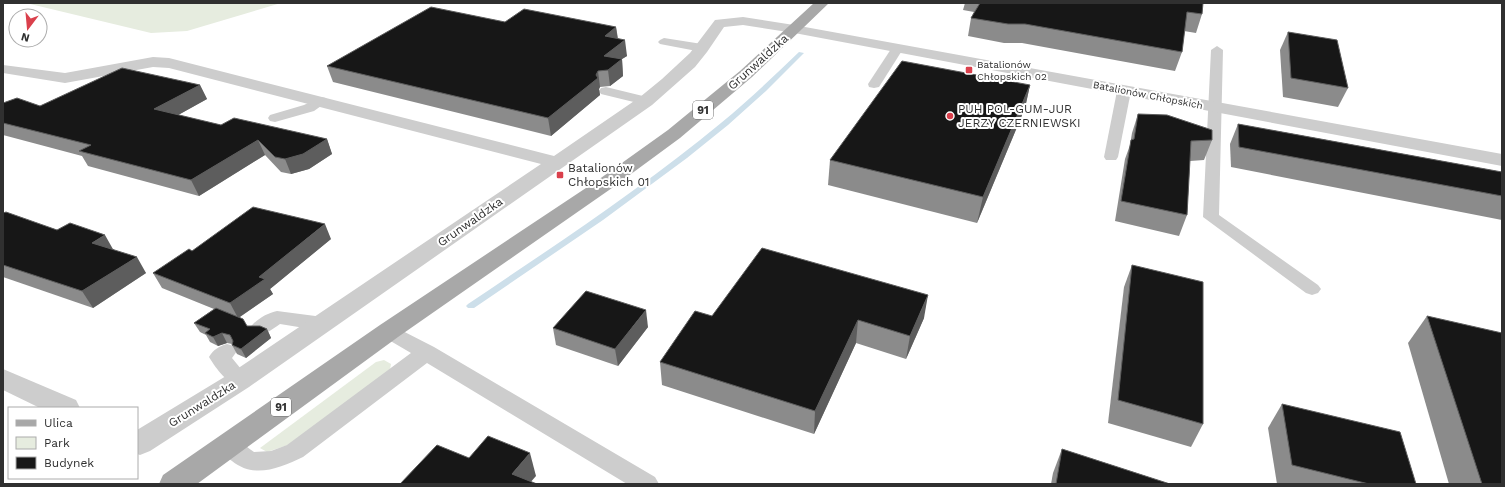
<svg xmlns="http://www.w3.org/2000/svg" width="1505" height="487" font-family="'Work Sans',sans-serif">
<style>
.green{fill:#e6ecdf}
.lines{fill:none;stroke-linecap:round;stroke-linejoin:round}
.stream{fill:#cddfea;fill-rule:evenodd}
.service{fill:#cdcdcd;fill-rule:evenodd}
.minor{fill:#cdcdcd;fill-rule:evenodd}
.tertiary{fill:#cdcdcd;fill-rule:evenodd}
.primary{fill:#a8a8a8;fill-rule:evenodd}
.wall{fill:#8b8b8b}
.shaded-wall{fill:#5d5d5d}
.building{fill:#171717;stroke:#5d5d5d}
.poi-dot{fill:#da404c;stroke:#fff;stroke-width:1.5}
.labels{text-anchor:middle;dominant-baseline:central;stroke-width:4;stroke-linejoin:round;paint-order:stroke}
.far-poi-label{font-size:10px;fill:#303030;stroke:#fff;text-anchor:start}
.far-street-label{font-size:10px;fill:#303030;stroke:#fff}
.shield{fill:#fff;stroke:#6e6e6e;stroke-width:1}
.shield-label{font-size:11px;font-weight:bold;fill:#303030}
.street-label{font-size:12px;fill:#303030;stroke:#fff}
.poi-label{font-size:12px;fill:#303030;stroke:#fff;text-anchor:start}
</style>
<rect width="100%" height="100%" fill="#fff"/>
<g class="green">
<path d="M26,3H281L187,31L151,33Z"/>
<path d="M384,360L391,364L390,370L288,445L267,452L260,448L376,362Z"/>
</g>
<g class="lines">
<path class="stream" d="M799,52L804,53L766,91L728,125L687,158L603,220L474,308H468L466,306L468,304C554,246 641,189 721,123C748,101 774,76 799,52Z"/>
<g class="service">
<path d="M664,38L702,44L708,48L702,52L660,44L658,42L660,40Z"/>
<path d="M897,45L903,49L879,87L874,88L869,87L868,84L893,46Z"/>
<path d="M1217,46L1223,50L1219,215L1318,285L1321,289L1318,293L1312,295L1306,293L1203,217L1211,50Z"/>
<path d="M606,87L651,98L653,101L651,104L646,105L601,94L599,91L601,88Z"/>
<path d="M1124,87L1131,91L1118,157L1116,160H1106L1104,157L1117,91Z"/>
<path d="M321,97L326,98L328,101L314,111L275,122L270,121L268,118L270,115L304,105Z"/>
<path d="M277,311L323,317L330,319L333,324L330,329L323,331L280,324C271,330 264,337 252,334L249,329C255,320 267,313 277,311Z"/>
<path d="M389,324L434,347L655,477L659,484H627L427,363L303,457C280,468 254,479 232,461C225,456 220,452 217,445L220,439C235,434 242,444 254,452L271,451L287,445L411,353L382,336L379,331L382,326Z"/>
<path d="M227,344L234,346L237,351L232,358L250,380L247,385C231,390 217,370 209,357C213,350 219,346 227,344Z"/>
</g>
<g class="minor">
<path d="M743,17L794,25L799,26L801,29L799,32L794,33L743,25L724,27L707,52L695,67L652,105L249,387L150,451L140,455L137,454V430L231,373L541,164L169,68L153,67L65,83L3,73V65L65,73L153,57L169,58L554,156L640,97L662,79L690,53L715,20Z"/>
<path d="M3,369L76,400L80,408H40L3,390Z"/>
</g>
<path class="tertiary" d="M794,25L1502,154V166L789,32L787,29L789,26Z"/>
<path class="primary" d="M814,3H829L752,77L680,138L612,188L398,337L197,484H159L163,475L380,325L598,180L668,130L740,71Z"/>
</g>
<g class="wall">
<path d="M965,3H1203L1202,14L1196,33L1184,31L1182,52L1175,71L1022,43H1004L968,36L971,18L974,12L963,10Z"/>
<path d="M505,22L616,27L618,38L627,56L622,59L623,76L610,86L600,87L599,89L600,95L551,136L333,82L327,66Z"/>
<path d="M1288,32L1348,88L1338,107L1283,97L1280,50Z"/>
<path d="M200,85L207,99L178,115L221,125L327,139L332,154L309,169L291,174L281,172L265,155L199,196L88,166L82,156L3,135V103L40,106Z"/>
<path d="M1030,85L1025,108L977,223L828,185L830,160Z"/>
<path d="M1138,114L1212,140L1204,160L1190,161L1187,215L1179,236L1115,221L1125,159L1130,145L1132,133Z"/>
<path d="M1238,124L1502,172V220L1231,167L1230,144Z"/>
<path d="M3,213L57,230L113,249L146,273L93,308L3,277Z"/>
<path d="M331,239L270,289L273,294L240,317L247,326L267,329L271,338L246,358L237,354L232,345V344L227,343L218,346L210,342L206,335L200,332L194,323L214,309L162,288L153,273L192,251Z"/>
<path d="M1132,265L1203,424L1191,447L1108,423L1124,287Z"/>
<path d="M712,316L924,318L906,359L856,343L814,434L662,385L660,362Z"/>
<path d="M1427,316L1502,484H1449L1408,343Z"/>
<path d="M648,327L618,366L556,345L553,328Z"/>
<path d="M1282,404L1416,484H1277L1268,428Z"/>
<path d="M1062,449L1170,484H1051L1053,473Z"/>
</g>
<g class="shaded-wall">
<path d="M616,27L618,42L605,36Z"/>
<path d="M625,40L627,56L622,59L623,76L610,86L608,70L604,56Z"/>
<path d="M598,71L600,87L599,89L600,95L551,136L548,118L596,75Z"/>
<path d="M200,85L207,99L162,124L154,109Z"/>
<path d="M1030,85L1025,108L977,223L983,197Z"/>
<path d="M327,139L332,154L309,169L291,174L285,159Z"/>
<path d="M258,140L265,155L199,196L191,180Z"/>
<path d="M325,224L331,239L270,289L273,294L238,318L230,303L259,277Z"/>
<path d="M105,235L114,251L92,243Z"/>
<path d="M137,257L146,273L93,308L82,291Z"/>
<path d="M928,295L924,318L906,359L910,336Z"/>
<path d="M646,310L648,327L618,366L615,349Z"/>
<path d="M858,320L856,343L814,434L815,411Z"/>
<path d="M267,329L271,338L246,358L241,349Z"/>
<path d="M222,333L227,343L218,346L213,337Z"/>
<path d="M530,453L536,476L529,484L512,474Z"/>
</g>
<g class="building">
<path d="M980,3H1203L1202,14L1187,12L1182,52L1025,24H1008L971,18Z"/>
<path d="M431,7L505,22L524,9L616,27L605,36L625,40L604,56L622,59L608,70L598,71L596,75L598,78L548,118L327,66Z"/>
<path d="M1288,32L1337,40L1348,88L1291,78Z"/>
<path d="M902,61L1030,85L983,197L830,160Z"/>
<path d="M122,68L200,85L154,109L221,125L234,118L327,139L303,154L285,159L275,157L258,140L191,180L79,151L91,145L3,123V103L17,98L40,106Z"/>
<path d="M1138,114L1167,115L1212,130V140L1191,141L1187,215L1121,201L1131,140L1134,139Z"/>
<path d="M1238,124L1502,172V196L1239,147Z"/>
<path d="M253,207L325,224L259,277L265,279L230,303L153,273L189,249L192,251Z"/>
<path d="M6,212L57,230L70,223L105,235L92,243L137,257L82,291L3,265V213Z"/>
<path d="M762,248L928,295L910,336L858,320L815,411L660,362L695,311L712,316Z"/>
<path d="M1132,265L1203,282V424L1118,400Z"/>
<path d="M586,291L646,310L615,349L553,328Z"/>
<path d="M216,308L243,319L247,326H260L267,329L241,349L232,345L233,341L230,335L222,333L213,337L205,333L210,329L194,323Z"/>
<path d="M1427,316L1502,333V484H1482Z"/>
<path d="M1282,404L1400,432L1416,484H1369L1292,465Z"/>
<path d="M488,436L530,453L512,474L537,484H400L437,445L469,458Z"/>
<path d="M1062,449L1170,484H1056Z"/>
</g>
<g class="poi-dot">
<rect x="965" y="66" width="8" height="8" rx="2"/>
<circle cx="950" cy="116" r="4"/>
<rect x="556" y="171" width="8" height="8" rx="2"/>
</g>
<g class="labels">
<g class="far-poi-label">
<text x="977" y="64">Batalionów<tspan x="977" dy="12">Chłopskich 02</tspan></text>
</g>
<g class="far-street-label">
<text transform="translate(1148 95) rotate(11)">Batalionów Chłopskich</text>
</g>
<g class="shield">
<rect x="693" y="101" width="20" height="18" rx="3"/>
<rect x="271" y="398" width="20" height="18" rx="3"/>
</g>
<g class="shield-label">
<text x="703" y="110">91</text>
<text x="281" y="407">91</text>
</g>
<g class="street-label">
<text transform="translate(758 62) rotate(-42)">Grunwaldzka</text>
<text transform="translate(470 222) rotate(-35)">Grunwaldzka</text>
<text transform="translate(202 404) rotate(-32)">Grunwaldzka</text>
</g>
<g class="poi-label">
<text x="958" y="109">PUH POL-GUM-JUR<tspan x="958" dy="14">JERZY CZERNIEWSKI</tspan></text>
<text x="568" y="168">Batalionów<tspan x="568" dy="14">Chłopskich 01</tspan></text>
</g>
</g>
<rect width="1505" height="487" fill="none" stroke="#303030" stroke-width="8"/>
<rect x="8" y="407" width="130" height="72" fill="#ffffff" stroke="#acacac"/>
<rect x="16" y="420" width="20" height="6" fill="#a8a8a8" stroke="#acacac"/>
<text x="44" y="427" font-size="12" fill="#303030">Ulica</text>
<rect x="16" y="437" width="20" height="12" fill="#e6ecdf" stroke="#acacac"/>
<text x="44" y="447" font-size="12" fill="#303030">Park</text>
<rect x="16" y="457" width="20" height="12" fill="#171717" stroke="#acacac"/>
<text x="44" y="467" font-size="12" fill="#303030">Budynek</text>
<g transform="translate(28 28) rotate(196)"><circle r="19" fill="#ffffff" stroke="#acacac"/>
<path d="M0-3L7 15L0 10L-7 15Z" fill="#da404c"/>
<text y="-6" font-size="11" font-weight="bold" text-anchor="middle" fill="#303030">N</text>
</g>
</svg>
